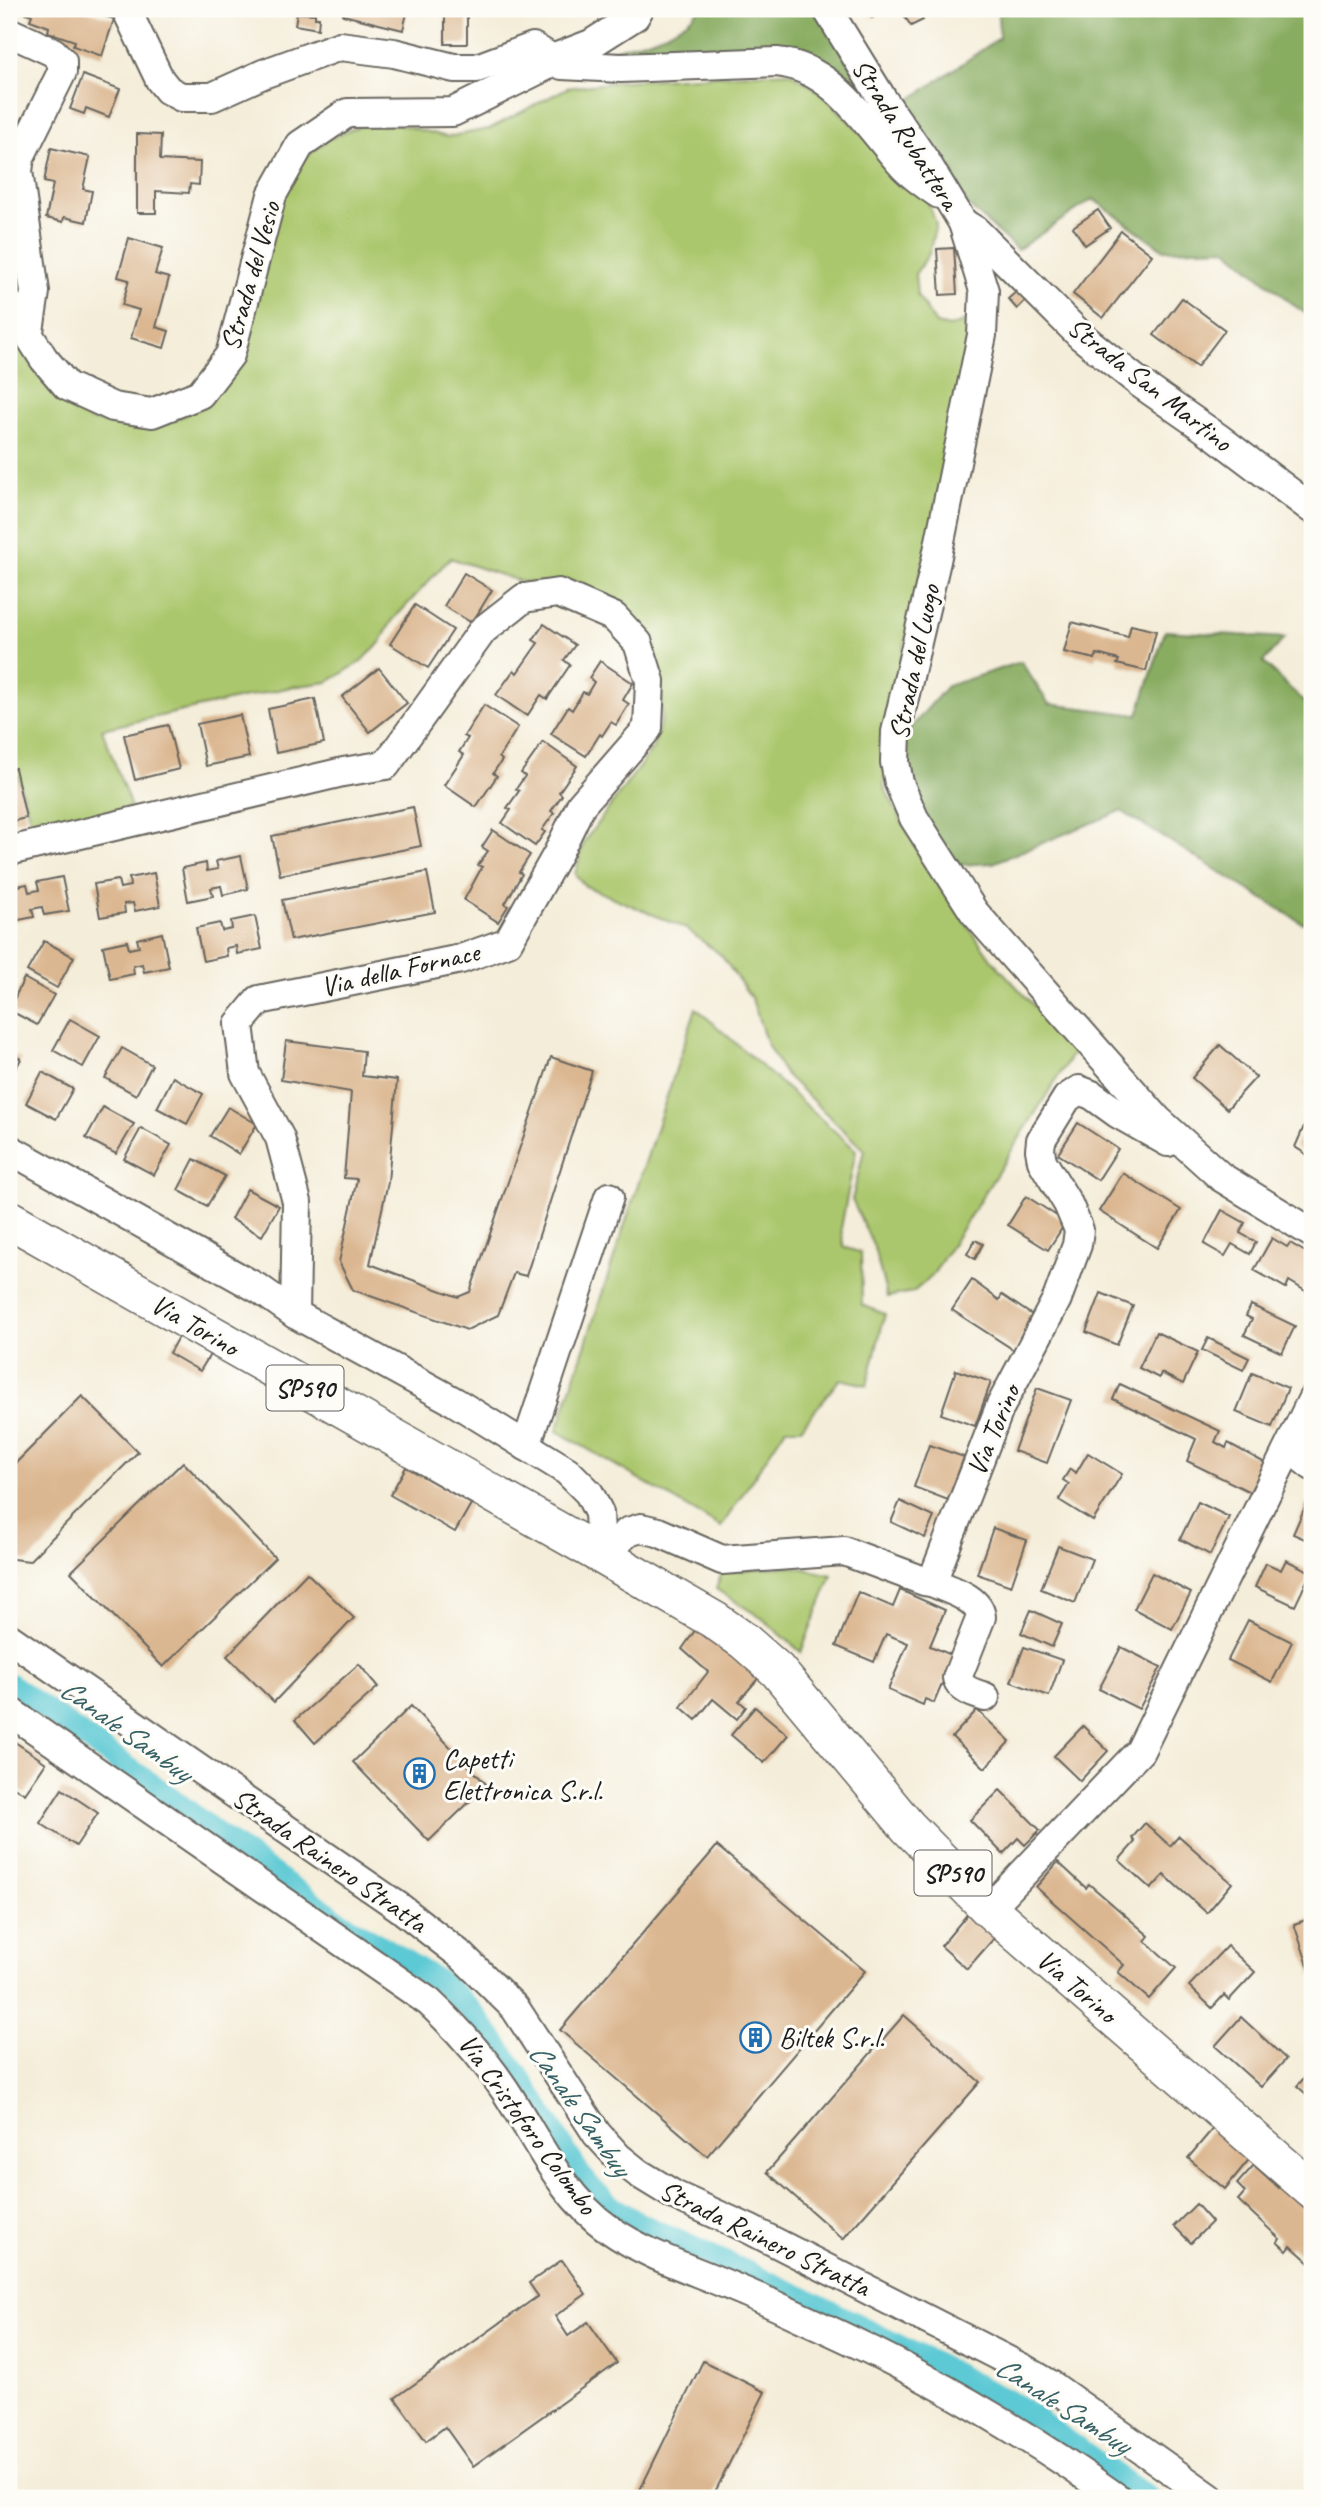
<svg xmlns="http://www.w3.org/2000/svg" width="1321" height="2507" font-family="Caveat,sans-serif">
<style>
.green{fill:#abc76d;stroke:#647244;stroke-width:2}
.forest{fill:#88ac60;stroke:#52643e;stroke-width:2}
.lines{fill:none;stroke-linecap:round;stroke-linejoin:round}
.canal{stroke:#5dc9d4;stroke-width:23}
.building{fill:#dbb791}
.minor-casing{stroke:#68655e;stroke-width:32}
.major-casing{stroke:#68655e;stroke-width:40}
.minor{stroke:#fff;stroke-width:28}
.major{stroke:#fff;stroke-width:37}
.labels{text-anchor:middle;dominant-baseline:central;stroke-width:6;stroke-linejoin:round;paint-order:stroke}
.shield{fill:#fdfcf7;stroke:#605f5e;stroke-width:2}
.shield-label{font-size:26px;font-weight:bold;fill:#1c1c1c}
.street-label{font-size:28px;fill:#1c1c1c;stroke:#fdfcf7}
.poi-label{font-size:28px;fill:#1c1c1c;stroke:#fdfcf7;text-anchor:start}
.water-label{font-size:30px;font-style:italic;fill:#366166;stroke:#fdfcf7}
</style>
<rect width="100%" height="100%" fill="#fdfcf7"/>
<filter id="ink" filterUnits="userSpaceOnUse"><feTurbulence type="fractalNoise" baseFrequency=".0143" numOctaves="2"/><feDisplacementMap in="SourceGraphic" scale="14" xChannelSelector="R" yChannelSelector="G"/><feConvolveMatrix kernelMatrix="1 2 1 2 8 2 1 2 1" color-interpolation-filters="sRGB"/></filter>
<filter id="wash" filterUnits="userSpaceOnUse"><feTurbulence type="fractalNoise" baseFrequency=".00686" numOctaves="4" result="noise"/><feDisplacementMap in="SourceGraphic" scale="28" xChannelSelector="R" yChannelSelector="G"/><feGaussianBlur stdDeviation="1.57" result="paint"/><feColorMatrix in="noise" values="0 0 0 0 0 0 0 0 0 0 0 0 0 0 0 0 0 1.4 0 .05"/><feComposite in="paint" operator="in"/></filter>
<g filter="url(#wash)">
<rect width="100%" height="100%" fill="#f4edd9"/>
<g class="green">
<path d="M789,72L819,91L927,199L936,224L929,254L915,274L917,295L936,324L950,327L979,316L885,731L884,787L924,864L992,960L1075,1050L932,1276L913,1292L887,1297L874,1247L852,1200L864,1150L784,1073L767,1044L752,999L721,955L685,928L585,886L575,874L584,842L653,748L662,717L661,681L575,586L522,582L450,558L392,621L380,643L362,661L328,682L291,687L102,729L131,807L67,823L32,826L15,768L9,769V332L54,397L90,420L138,429L183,416L215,391L283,192L303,160L328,139L360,126L397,124L447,137L489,129L567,88L624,81Z"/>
<path d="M696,1008L856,1150L841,1228L844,1247L861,1253L862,1305L885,1314L867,1385L840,1379L801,1428H786L721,1527L557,1431Z"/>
<path d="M791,1566L832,1575L801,1652L763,1619L716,1589L722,1572Z"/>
</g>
<g class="forest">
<path d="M699,9H817L864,89L852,88L775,51L751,47L683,54L586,57C620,47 677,38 699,9Z"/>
<path d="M998,9H1312V318L1295,306L1225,248L1164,250L1093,199L1017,250L968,205L907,102L999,38Z"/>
<path d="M1165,631L1285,638L1263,662L1312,710V919L1302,923L1121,811L993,863L959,865L922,815L902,738L947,686L1021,662L1049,704L1138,715Z"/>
</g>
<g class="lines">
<path class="canal" d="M9,1684L171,1798L226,1841L336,1919L443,1984L468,2007L497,2045L518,2075L580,2175L591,2188L612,2207L640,2224L814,2303L1017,2406L1148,2498"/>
</g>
<g id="blocks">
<g class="building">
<path d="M15,9H81L114,19L102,56L73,46L75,41L48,32L49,27L30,20L32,15Z"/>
<path d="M344,9H408L403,30L343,15Z"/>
<rect x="445" y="9" width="22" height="35"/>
<path d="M866,9H886L872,18Z"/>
<path d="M900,9H916L923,20L911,26Z"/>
<path d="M297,13L315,14V18H319L318,29L295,25Z"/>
<path d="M83,75L120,89L109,117L86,108L84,114L70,109Z"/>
<path d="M137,134L161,135L160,160L200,162L199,185L190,184L189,193L156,191V213H137Z"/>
<path d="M51,148L90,157L83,189L92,191L86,222L64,217L63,222L46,218L53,184L44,182Z"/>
<path d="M1098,210L1110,228L1085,245L1073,227Z"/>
<path d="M1121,231L1152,255L1103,318L1073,294Z"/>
<path d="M129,238L163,248L155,274L169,278L156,327L169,331L164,348L131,338L139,310L122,305L129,280L118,277Z"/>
<path d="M954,248L957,294L940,295L937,249Z"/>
<path d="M1017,291L1026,300L1017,309L1008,299Z"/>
<path d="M1182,298L1225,330L1197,367L1154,335Z"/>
<path d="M464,573L492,590L472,623L444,606Z"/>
<path d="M415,605L453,630L428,668L390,644Z"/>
<path d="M1072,622L1128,637L1131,625L1156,631L1146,671L1117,664L1119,660L1097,654L1095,659L1064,652Z"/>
<path d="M544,624L575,645L564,660L570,665L547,699L541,695L527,716L496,695L514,670L517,673L538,643L533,640Z"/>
<path d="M600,661L633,683L623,700L629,704L616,725L611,722L602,736L600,734L586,756L551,734L568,707L572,710L583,692L587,694L594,682L589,678Z"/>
<path d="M379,668L407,703L370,732L342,697Z"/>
<path d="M315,699L324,743L276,753L268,709Z"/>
<path d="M484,705L518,727L499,757L502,760L493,773L497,776L476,807L444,785L464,755L459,752L468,738L464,736Z"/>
<path d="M240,715L249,757L206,766L197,724Z"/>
<path d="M168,725L179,769L135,780L124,735Z"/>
<path d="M543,742L577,766L559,792L562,795L551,811L554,813L542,830L545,832L535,846L502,823L511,810L507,808L519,791L516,789L525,776L521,773Z"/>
<path d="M15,768L26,818L9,822V769Z"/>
<path d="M413,807L421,846L280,875L272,836Z"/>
<path d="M493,830L530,855L519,872L522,874L505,904L508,906L498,922L464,900L482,867L478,865L488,851L482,847Z"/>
<path d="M241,856L248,889L223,895L221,886L211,888L213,896L188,901L182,868L206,863L207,871L218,869L216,861Z"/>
<path d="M427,872L435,912L291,940L282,900Z"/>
<path d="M154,873L160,906L135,911L133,903L124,904L125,913L100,917L94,884L118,880L120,888L130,886L129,878Z"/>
<path d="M62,877L69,911L44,915L42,907L32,909L34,917L9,922V888L27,884L29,892L39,890L37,882Z"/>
<path d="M255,916L262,949L237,954L236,946L226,948L227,956L203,961L196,928L220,923L222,931L232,929L231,921Z"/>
<path d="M162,933L169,967L144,972L142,964L133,966L134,974L110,979L103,946L127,941L129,949L139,947L137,939Z"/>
<path d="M44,941L74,957L57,988L27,971Z"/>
<path d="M24,978L54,995L37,1025L9,1010Z"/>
<path d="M70,1019L100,1036L83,1067L53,1050Z"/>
<path d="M286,1041L364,1051L362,1076L397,1080L388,1182L370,1264L458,1297L470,1292L551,1057L592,1071L526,1276L514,1273L498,1315L467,1330L353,1290L339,1262L357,1179L344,1178L351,1092L281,1080Z"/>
<path d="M1220,1045L1256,1077L1227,1109L1192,1078Z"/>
<path d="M122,1048L152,1065L136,1095L105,1078Z"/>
<path d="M9,1053L21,1059L9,1081Z"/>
<path d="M42,1072L73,1089L56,1119L26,1103Z"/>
<path d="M173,1077L203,1094L187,1124L157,1108Z"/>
<path d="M103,1107L134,1124L116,1154L86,1138Z"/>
<path d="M228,1107L257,1124L239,1154L210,1136Z"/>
<path d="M1312,1108V1158L1295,1147Z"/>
<path d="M1078,1123L1118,1149L1098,1180L1058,1154Z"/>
<path d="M141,1128L171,1145L154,1175L124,1159Z"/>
<path d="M194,1159L225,1176L207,1206L178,1190Z"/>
<path d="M1123,1173L1181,1210L1157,1248L1099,1211Z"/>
<path d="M247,1189L279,1206L262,1236L231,1219Z"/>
<path d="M1026,1196L1066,1222L1048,1250L1008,1225Z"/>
<path d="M1222,1210L1245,1223L1240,1233L1256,1242L1250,1254L1232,1244L1225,1256L1204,1244Z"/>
<path d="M1272,1238L1287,1247L1290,1243L1312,1256V1295L1289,1281L1286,1288L1254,1270Z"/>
<path d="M975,1240L983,1244L975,1259L967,1254Z"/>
<path d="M972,1280L999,1300L1002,1295L1035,1317L1014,1350L952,1310Z"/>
<path d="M1101,1293L1133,1306L1117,1345L1086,1332Z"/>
<path d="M1251,1305L1295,1326L1282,1353L1244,1335L1252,1319L1246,1316Z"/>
<path d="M1156,1332L1198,1352L1183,1384L1161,1373L1159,1378L1139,1368Z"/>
<path d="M179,1335L211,1353L200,1371L169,1353Z"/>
<path d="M1208,1338L1249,1358L1243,1370L1202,1350Z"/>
<path d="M956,1370L991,1382L975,1426L941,1414Z"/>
<path d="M1252,1373L1288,1388L1272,1427L1236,1412Z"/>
<path d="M1120,1384L1220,1431L1215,1442L1226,1448L1228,1443L1265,1463L1250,1492L1187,1461L1196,1439L1113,1399Z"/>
<path d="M1037,1388L1071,1400L1047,1463L1014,1451Z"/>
<path d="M82,1396L138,1452L29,1561L13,1559L9,1557V1470Z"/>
<path d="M929,1445L964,1457L948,1500L914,1487Z"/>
<path d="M1088,1453L1122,1474L1093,1521L1059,1500L1069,1484L1063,1480L1070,1469L1076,1473Z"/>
<path d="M183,1462L275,1558L163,1667L71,1572Z"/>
<path d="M406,1467L471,1504L455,1532L390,1495Z"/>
<path d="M1312,1491V1542L1293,1534Z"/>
<path d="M900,1501L934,1517L925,1538L891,1522Z"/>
<path d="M1198,1502L1229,1517L1210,1555L1180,1539Z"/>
<path d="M993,1528L1027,1540L1011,1586L977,1574Z"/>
<path d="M1058,1546L1092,1559L1075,1603L1041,1589Z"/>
<path d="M1286,1560L1311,1572L1295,1606L1255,1587L1266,1563L1281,1570Z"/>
<path d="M307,1573L354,1618L274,1702L227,1656Z"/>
<path d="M1152,1573L1191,1593L1172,1629L1134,1609Z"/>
<path d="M900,1590L945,1610L930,1646L954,1656L934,1703L925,1699L923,1705L888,1690L908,1643L886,1634L874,1662L836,1646L858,1592L893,1607Z"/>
<path d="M1031,1610L1062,1624L1052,1647L1021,1633Z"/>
<path d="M1248,1620L1292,1642L1272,1682L1228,1660Z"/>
<path d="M701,1622L761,1675L739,1701L746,1707L737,1719L713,1699L696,1720L681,1707L708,1672L682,1649Z"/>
<path d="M1024,1647L1062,1660L1049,1696L1011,1682Z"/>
<path d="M1121,1647L1161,1667L1139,1709L1099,1689Z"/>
<path d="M359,1664L378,1687L315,1743L295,1720Z"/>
<path d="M411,1706L487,1785L429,1841L353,1762Z"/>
<path d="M755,1707L788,1735L764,1763L731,1735Z"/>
<path d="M977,1710L1010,1741L985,1768L952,1737Z"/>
<path d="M1083,1726L1108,1751L1080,1781L1054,1756Z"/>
<path d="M9,1738L46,1763L25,1794L9,1784Z"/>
<path d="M62,1789L98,1813L76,1846L40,1823Z"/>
<path d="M1000,1790L1040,1830L1025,1845L1018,1838L1003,1854L970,1820Z"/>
<path d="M1145,1823L1170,1846L1179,1836L1232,1883L1207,1913L1164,1875L1151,1889L1119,1860L1135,1842L1132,1838Z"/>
<path d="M717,1846L865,1971L707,2156L560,2030Z"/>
<path d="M1058,1862L1086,1888L1089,1884L1149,1936L1145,1941L1176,1968L1149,1999L1118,1972L1124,1965L1036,1887Z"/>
<path d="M970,1911L996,1936L967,1969L941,1946Z"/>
<path d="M1312,1918V1977L1294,1924Z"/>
<path d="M1227,1946L1255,1972L1229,2000L1224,1995L1212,2008L1189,1986Z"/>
<path d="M904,2015L980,2082L843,2239L767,2172Z"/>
<path d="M1241,2017L1286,2059L1261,2087L1215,2046Z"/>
<path d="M1312,2069V2099L1297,2086Z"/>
<path d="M1215,2126L1251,2157L1225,2189L1188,2158Z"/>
<path d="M1254,2165L1279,2188L1281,2187L1306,2210L1308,2208L1312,2212V2265L1291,2246L1287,2251L1277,2242L1280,2239L1238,2200L1245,2192L1237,2184Z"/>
<path d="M1196,2204L1212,2222L1191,2243L1174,2226Z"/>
<path d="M562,2260L586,2294L555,2316L568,2336L588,2322L617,2363L473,2466L445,2427L426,2441L395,2398L538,2296L529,2283Z"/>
<path d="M703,2361L765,2392L712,2498H636Z"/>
</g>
</g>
</g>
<g filter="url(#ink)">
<use href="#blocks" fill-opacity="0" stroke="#68655e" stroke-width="2"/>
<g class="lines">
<defs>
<g id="minor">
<path d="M126,9L160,80L168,90L181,97H212L263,74L340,46L394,53L454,68H477L533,47L562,65L621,68L777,62C836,68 867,127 904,167C915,178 927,186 939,194"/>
<path d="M827,9L883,100L926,162L963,223L984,291L982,335L936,561L896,732L895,762L899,783L914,818L974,912L1158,1120L1221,1177L1312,1233"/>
<path d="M9,32L53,52L62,61V72L20,157L18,171L35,292L29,331"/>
<path d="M963,223L976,231L1081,336L1141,384L1217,437L1312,509"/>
<path d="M9,304L44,359L67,386L113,407L152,413L200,394L230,355L272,195L300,145L347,113L453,112L542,68L552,59L591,44L635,16L639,9"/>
<path d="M9,851L343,772L386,765L483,630L524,598L558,593L614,617L638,643L650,681L648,728L581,805L558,853L508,942L461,959L259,1000L239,1024L245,1073L280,1138L297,1202L295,1314"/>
<path d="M9,1149L261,1290L295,1314L455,1402L567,1471L589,1493L599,1513L601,1555"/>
<path d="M526,1446L609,1197"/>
<path d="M1289,1448L1312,1466"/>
<path d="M601,1555L628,1532L641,1528L658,1532L722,1560L844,1551L924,1581L932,1582L1000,1407L1057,1299L1077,1245L1079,1230L1068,1204L1042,1161L1040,1150L1041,1140L1067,1098L1079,1090L1092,1095L1117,1113L1168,1142"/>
<path d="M932,1582C949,1590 979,1597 981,1617L957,1678C961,1690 973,1693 985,1697"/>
<path d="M9,1638L399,1907L462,1956L515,2008L597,2134L618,2157L638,2173L674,2195L749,2229L1024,2369L1051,2385L1210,2498"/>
<path d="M9,1711L429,2002C458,2029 483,2057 505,2090C535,2136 562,2197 609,2229C646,2255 691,2269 733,2287C763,2299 791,2313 820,2326C925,2374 1023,2431 1117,2498"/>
<path d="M989,1909L1140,1751L1312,1400"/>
</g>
<path id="major" d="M9,1219L601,1555L714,1620L744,1641L777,1670L908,1827L989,1909L1312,2190"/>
</defs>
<use href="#minor" class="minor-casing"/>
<use href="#major" class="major-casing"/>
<use href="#minor" class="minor"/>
<use href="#major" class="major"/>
</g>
</g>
<defs>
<symbol id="building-ring" viewBox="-11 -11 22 22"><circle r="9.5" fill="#fdfcf7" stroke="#1f6fb2" stroke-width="1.5"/><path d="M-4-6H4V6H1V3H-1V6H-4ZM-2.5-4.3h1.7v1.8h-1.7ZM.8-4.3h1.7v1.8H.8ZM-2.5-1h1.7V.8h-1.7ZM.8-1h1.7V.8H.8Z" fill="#1f6fb2"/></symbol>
</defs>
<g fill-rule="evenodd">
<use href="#building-ring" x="402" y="1756" width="35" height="35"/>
<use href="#building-ring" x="738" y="2020" width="35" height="35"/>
</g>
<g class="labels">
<g class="shield">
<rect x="266.5" y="1365.5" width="77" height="45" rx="5"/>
<rect x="914.5" y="1850.5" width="77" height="45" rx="5"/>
</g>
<g class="shield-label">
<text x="305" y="1388">SP590</text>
<text x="953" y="1873">SP590</text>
</g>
<g class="street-label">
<text transform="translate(906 134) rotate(57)">Strada Rubattera</text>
<text transform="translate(250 276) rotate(-74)">Strada del Vesio</text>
<text transform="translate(1150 384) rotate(38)">Strada San Martino</text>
<text transform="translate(914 662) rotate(-78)">Strada del Luogo</text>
<text transform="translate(400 969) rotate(-13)">Via della Fornace</text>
<text transform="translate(195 1325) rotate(30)">Via Torino</text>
<text transform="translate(993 1430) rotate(-67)">Via Torino</text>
<text transform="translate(330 1860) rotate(35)">Strada Rainero Stratta</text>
<text transform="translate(1077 1986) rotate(41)">Via Torino</text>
<text transform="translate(528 2124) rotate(54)">Via Cristoforo Colombo</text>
<text transform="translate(765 2238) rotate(26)">Strada Rainero Stratta</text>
</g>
<g class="poi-label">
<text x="443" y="1758">Capetti<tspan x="443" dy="32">Elettronica S.r.l.</tspan></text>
<text x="779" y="2037">Biltek S.r.l.</text>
</g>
<g class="water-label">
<text transform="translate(126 1730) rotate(36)">Canale Sambuy</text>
<text transform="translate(580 2109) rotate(55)">Canale Sambuy</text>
<text transform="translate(1063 2405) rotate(33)">Canale Sambuy</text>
</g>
</g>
<rect width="1321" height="2507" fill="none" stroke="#fdfcf7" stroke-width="35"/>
</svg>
